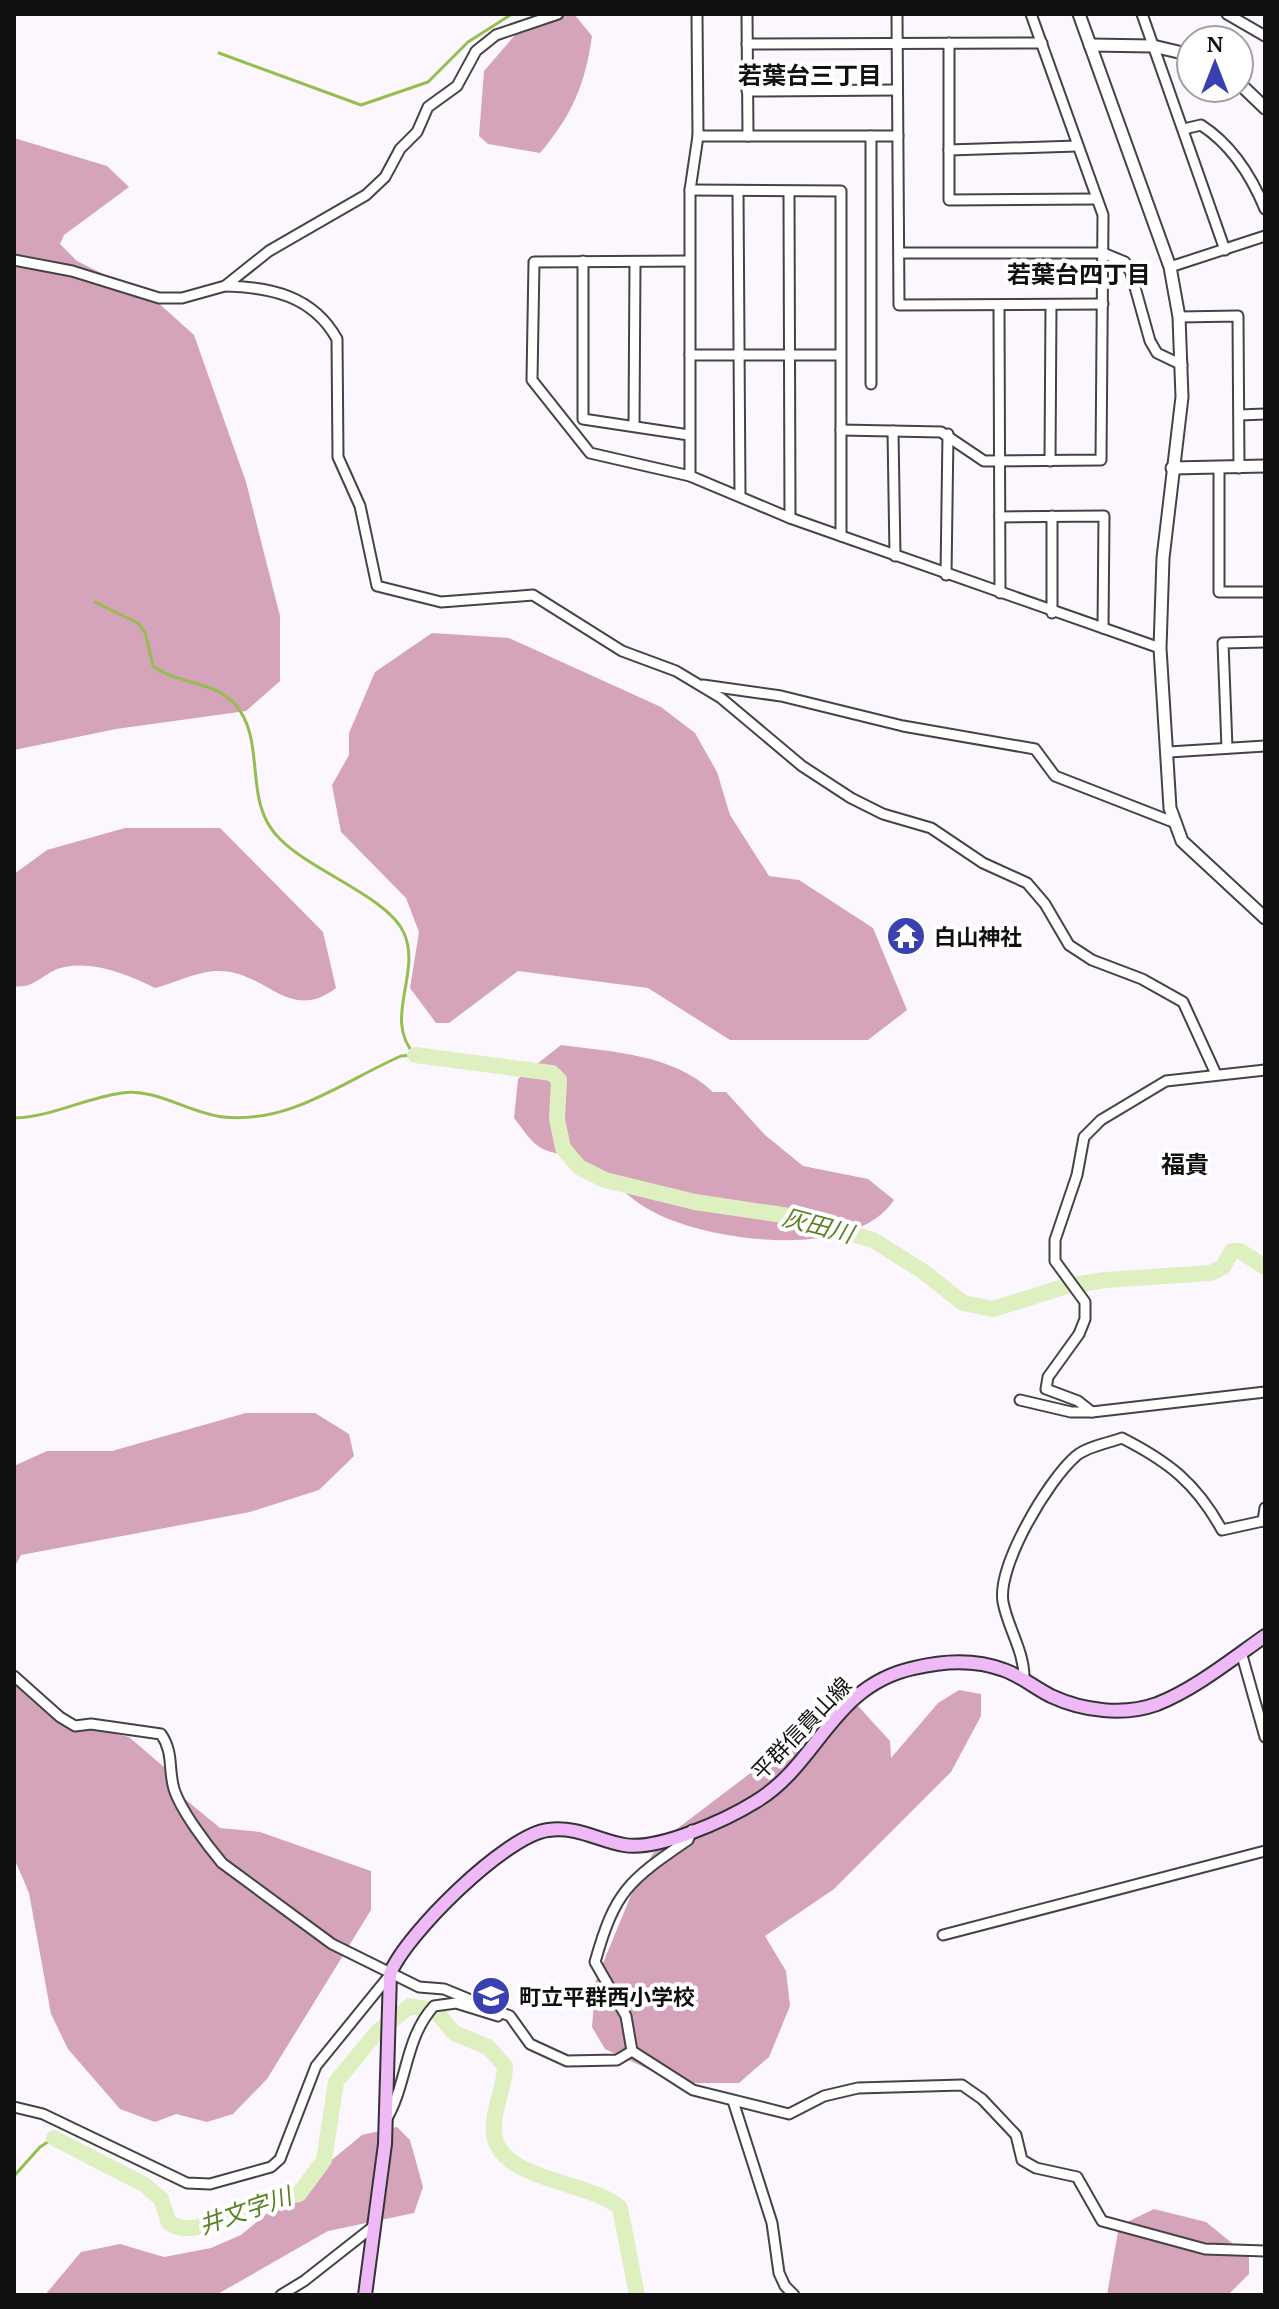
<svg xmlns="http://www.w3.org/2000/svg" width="1279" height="2309" font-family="'PT Serif','Noto Sans JP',serif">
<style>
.forest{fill:#d5a3ba}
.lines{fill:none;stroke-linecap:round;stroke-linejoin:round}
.stream{stroke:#94bf4f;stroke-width:3}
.river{stroke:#dff0c0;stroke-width:16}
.minor-casing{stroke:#444;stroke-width:13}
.tertiary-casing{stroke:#444;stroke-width:15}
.secondary-casing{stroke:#333;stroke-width:16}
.minor{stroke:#fff;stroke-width:9}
.tertiary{stroke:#fff;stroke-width:11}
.secondary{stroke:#eeb9f6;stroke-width:12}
.labels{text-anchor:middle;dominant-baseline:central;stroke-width:8;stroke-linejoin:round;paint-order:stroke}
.poi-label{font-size:22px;font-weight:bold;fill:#111;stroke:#fff;text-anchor:start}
.street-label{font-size:22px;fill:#111;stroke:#fff}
.neighbourhood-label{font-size:24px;font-weight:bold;fill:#111;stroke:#fff}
.water-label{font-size:24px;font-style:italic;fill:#5a8224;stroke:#fff}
</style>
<rect width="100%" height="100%" fill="#fcf6fe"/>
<g class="forest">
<path d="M574,14L592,36C585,85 572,115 540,153L488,144L479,136L484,71L522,27Z"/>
<path d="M14,138L107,166L129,187L64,235L60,244L77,261L155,300L194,335L246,482L280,616V681L246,711L116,729L14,750Z"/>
<path d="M432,633L509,638L661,707L695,733L717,772L730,815L769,876L799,880L873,928L907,1010L868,1040H730L648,988L518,971L449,1023H436L410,988L419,932L406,898L341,832L332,785L349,755V733L375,672Z"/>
<path d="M125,828H220L323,932L336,988C288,1025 265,968 215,971C196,972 174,983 155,988C128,975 96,961 65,967C45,970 35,990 14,986V874L47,850Z"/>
<path d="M561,1045C613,1052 673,1054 713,1092H726L765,1135L803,1166L868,1179L894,1200C854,1262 704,1242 648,1209C625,1196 607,1174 584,1162C571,1155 556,1155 543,1149C532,1144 522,1128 514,1118L518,1079Z"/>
<path d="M246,1413H315L349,1434L354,1456L319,1490L250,1512L21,1555L14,1568V1466L47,1451H112Z"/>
<path d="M14,1681L60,1720L129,1737L164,1767L168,1785L220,1828L260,1832L371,1871V1910L267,2079L233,2114L207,2122L176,2114L155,2122L120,2109L68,2049L51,2014L29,1893L14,1858Z"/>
<path d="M959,1690L981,1694V1716L951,1772L834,1889L765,1936L786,1971L790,2006L769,2057L739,2083H678L605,2049L592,2027L596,1980L639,1876L661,1841L769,1759L834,1698L847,1694L890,1741L891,1758L938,1703Z"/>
<path d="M397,2127L410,2140L423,2187L414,2213L328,2231L216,2295H45L81,2252L120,2244L164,2257L211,2248L241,2235L362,2135Z"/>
<path d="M1154,2209L1206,2222L1249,2257V2274L1228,2295H1107L1119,2226Z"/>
</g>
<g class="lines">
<g class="stream">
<path d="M219,53L361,105L428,82L468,42L512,14"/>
<path d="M95,602L138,623L145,632L153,666C177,684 214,681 235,704C268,742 241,802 280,839C311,871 388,897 404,933C422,974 382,1019 415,1055"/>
<path d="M14,1118C52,1117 85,1098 122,1093C156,1088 189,1113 223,1117C290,1124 342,1082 401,1056L414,1055"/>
<path d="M14,2176L40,2147L54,2138"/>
</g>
<g class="river">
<path d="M415,1055L552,1073L559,1080L557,1119L563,1148L579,1167L605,1180L695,1202L796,1217L873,1240L924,1272L963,1303L993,1309L1067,1286L1105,1280L1211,1273L1223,1267L1232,1251H1240L1265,1267"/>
<path d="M54,2138L145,2185L161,2199L169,2223C194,2237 209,2220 233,2212C255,2205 276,2197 299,2194L324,2160L336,2082L377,2032L410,2006L436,2011L454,2033L488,2047L505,2066C505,2089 492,2109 494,2132C496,2181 592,2181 620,2208L637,2295"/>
</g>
<defs>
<g id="minor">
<path d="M747,14L748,136"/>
<path d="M897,14L899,305L1103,304"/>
<path d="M1142,14L1225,250"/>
<path d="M1227,14L1265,36"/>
<path d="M949,43V200L1097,199"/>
<path d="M747,44L1042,43"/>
<path d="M747,91L897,90"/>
<path d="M1184,129L1201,125C1232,145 1251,175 1265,209"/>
<path d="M698,136H898"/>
<path d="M949,150L1077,146"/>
<path d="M690,190L841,191V536"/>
<path d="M738,192L740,494"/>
<path d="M789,192L790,518"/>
<path d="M900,253H1103L1125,262L1131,273L1150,341L1157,353L1182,365"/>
<path d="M14,260L72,271L159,298H182L225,286L269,251L366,195L385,177L400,149L417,132L428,107L457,86L476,51L496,35L558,14"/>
<path d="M583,261V419L689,435"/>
<path d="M689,261L534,262L532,380L590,453L690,476L790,518L1160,648"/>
<path d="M1170,267L1265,236"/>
<path d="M225,286C271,287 313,296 337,339L338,457L360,506L377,586L441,602L533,595L622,651L676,671L721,698L802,766L851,798L883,814L931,828L983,863L1027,883L1045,904L1069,945L1092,960L1142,979L1183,1002L1216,1074"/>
<path d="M999,306L1000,593"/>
<path d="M1179,317L1238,316L1239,468"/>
<path d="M690,355H839"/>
<path d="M871,384V136"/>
<path d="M1240,415L1265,414"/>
<path d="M634,426L635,262"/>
<path d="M841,430L941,432L984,461L1101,460L1103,215L1031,14"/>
<path d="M893,431L895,556"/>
<path d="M1050,461L1051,305"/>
<path d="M1219,468V592H1265"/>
<path d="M690,476V190L698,136L697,14"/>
<path d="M1000,517L1104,516L1103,628"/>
<path d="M946,575L948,434"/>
<path d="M1052,613V516"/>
<path d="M703,685L781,696L903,726L1035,749L1055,776L1173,822"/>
<path d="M1227,748L1223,643L1265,642"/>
<path d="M1169,752L1265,746"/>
<path d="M1020,1400L1071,1412H1092L1265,1392"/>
<path d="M1092,1412L1078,1401L1046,1389L1048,1377L1079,1334L1085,1319V1302L1055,1261V1240L1077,1175L1084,1137L1101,1120L1166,1081L1265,1070"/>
<path d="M1263,1521L1265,1508"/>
<path d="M1241,1652L1265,1737"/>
<path d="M14,1676L60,1717L75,1726L91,1724L161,1734C174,1753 168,1769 174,1789C181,1811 207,1845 222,1863L332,1944L419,1987L444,1989L510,2016L530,2044L567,2061L617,2060L632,2051"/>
<path d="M1024,1680C1025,1652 1008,1629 1003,1602C997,1566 1048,1480 1076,1456C1086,1447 1108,1443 1122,1438C1169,1462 1196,1483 1222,1530L1263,1521"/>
<path d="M943,1935L1265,1851"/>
<path d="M632,2051L693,2090L789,2114L824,2096L858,2088L962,2085L982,2099L1016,2135L1022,2160L1036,2168L1077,2177L1102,2221L1205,2249L1265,2251"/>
<path d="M632,2051L626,2016L595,1962C615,1891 628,1881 688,1840L692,1830"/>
<path d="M733,2101L772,2223L779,2273L785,2286L794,2295"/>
<path d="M14,2107L43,2114L187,2183L210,2184L271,2167L280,2159L316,2066L389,1976"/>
<path d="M386,2120C408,2083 404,2039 434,2006L456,2003L498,2016"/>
<path d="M281,2295L304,2281L374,2226"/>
</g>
<g id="tertiary">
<path d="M1079,14L1170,267L1179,317L1182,397L1163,558L1160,648L1170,808L1182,841L1265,918"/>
<path d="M1090,45L1153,46L1191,55"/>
<path d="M1239,83L1265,108"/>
<path d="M1172,468L1265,466"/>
</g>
<path id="secondary" d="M365,2295L385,2144L390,1974C405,1935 506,1835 548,1830C577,1826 597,1840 624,1845C658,1851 726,1820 755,1802C819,1764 831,1686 914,1668C943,1661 975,1659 1004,1670C1021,1676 1035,1688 1051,1696C1083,1711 1124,1716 1157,1704C1195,1689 1232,1659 1265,1636"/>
</defs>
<use href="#minor" class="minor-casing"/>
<use href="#tertiary" class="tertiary-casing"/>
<use href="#secondary" class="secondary-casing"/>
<use href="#minor" class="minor"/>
<use href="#tertiary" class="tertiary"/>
<use href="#secondary" class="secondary"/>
</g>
<defs>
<symbol id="temple-disc" viewBox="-11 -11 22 22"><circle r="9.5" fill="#3840b2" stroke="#fff"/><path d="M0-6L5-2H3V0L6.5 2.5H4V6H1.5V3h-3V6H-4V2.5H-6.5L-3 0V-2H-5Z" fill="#fff"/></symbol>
<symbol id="school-disc" viewBox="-11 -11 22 22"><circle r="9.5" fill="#3840b2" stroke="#fff"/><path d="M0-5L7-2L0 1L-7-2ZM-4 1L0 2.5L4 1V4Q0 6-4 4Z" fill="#fff"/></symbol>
</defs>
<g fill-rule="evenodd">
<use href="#temple-disc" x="884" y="914" width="44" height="44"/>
<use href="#school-disc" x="469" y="1974" width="44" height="44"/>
</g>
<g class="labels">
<g class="poi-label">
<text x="934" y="936">白山神社</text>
<text x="519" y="1996">町立平群西小学校</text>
</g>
<g class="street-label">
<text transform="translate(801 1728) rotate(-46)">平群信貴山線</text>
</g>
<g class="neighbourhood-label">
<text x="810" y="75">若葉台三丁目</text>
<text x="1079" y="274">若葉台四丁目</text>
<text x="1185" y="1164">福貴</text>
</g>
<g class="water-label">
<text transform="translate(818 1225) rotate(15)">灰田川</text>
<text transform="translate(245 2210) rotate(-19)">井文字川</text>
</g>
</g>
<rect width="1279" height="2309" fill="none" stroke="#111111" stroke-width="32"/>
<g transform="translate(1215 64)"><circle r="38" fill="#ffffff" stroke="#a0a0a0" stroke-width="2"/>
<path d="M0-6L14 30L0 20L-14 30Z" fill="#3840b2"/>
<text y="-12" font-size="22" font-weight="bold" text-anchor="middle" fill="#111111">N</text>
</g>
</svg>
